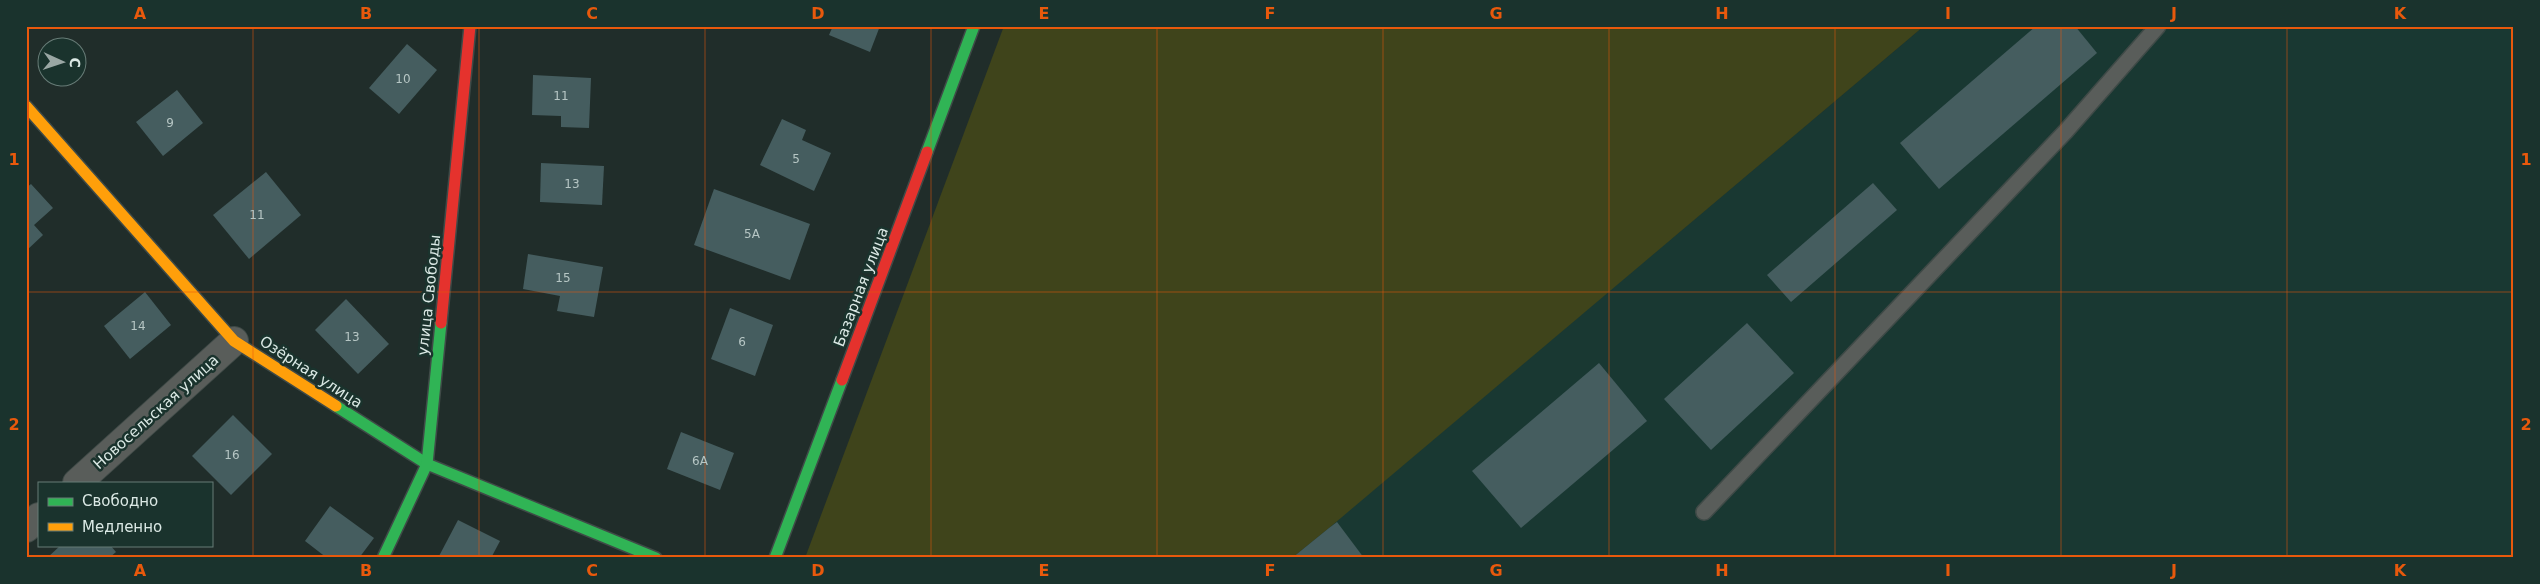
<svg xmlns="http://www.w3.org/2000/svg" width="2540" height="584" font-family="'DejaVu Sans',sans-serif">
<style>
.built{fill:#193832}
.green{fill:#3f441b}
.building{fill:#455d5f}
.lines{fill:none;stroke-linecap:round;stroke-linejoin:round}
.lane-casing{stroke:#3f4a47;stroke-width:18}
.street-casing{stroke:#3f4a47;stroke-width:30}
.fast-casing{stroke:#3f4a47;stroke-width:14}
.slow-casing{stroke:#3f4a47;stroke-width:14}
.jam-casing{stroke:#3f4a47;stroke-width:14}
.lane{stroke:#595d5a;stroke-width:15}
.street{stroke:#595d5a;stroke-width:28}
.fast{stroke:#30b455;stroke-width:11}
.slow{stroke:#ff9f0a;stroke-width:11}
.jam{stroke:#e5322d;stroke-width:11}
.grid{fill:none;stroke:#e8590c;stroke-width:1;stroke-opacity:0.55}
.labels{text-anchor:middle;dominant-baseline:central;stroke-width:5;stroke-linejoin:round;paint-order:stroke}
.number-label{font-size:12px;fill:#b6c6c4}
.street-label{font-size:15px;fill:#dbe9e5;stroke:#1a332d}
.neatline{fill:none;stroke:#e8590c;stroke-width:2}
.grid-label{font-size:16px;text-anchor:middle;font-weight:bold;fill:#e8590c}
</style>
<rect width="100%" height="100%" fill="#202d2a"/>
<path class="built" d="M1924,26H2514V558H1292Z"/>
<path class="green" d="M1004,26H1924L1329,528L1292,558H805Z"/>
<g class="building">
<path d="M833,26H880L870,52L829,35Z"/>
<path d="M2036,26H2075L2097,53L1939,189L1900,143Z"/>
<path d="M407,44L437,70L399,114L369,88Z"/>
<path d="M533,75L591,78L589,128L561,127V116L532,115Z"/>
<path d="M177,90L203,123L163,156L136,122Z"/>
<path d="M782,119L806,130L802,140L831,153L814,191L760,165Z"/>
<path d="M541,163L604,166L602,205L540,202Z"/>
<path d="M266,172L301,215L249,259L213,215Z"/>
<path d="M1873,183L1897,210L1791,302L1767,275Z"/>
<path d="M31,184L53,208L34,225L43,235L26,251V188Z"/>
<path d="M714,189L810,224L790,280L694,245Z"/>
<path d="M528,254L603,267L594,317L557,311L560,296L523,289Z"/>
<path d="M145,292L171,325L130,359L104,326Z"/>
<path d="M346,299L389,344L358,374L315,330Z"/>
<path d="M730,308L773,325L755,376L711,359Z"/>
<path d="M1747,323L1794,373L1711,450L1664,399Z"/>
<path d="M1599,363L1647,421L1521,528L1472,471Z"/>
<path d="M233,415L272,454L231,495L192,456Z"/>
<path d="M681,432L734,453L720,490L667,469Z"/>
<path d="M330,506L374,538L359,558H327L305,541Z"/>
<path d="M458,520L500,541L491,558H438Z"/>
<path d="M1337,522L1364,558H1292L1329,528Z"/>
<path d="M61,545H110L116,552L109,558H47Z"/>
</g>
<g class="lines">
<defs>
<path id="lane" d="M1704,512L2066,131L2158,26"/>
<g id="street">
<path d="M77,483L234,341"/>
<path d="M26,528L39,517"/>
</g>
<g id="fast">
<path d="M927,152L974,26"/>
<path d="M336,406L427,464L656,558"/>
<path d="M383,558L427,464L441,323"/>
<path d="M775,558L842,380"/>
</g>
<path id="slow" d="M26,106L234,341L336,406"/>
<g id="jam">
<path d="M441,323L470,26"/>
<path d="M842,380L927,152"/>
</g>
</defs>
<use href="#lane" class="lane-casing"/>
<use href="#street" class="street-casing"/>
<use href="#fast" class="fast-casing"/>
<use href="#slow" class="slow-casing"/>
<use href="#jam" class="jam-casing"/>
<use href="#lane" class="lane"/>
<use href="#street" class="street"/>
<use href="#fast" class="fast"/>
<use href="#slow" class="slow"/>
<use href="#jam" class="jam"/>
</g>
<path class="grid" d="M253,26V558M479,26V558M705,26V558M931,26V558M1157,26V558M1383,26V558M1609,26V558M1835,26V558M2061,26V558M2287,26V558M26,292H2514"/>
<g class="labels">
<g class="number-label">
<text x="403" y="79">10</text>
<text x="561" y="96">11</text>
<text x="170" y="123">9</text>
<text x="796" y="159">5</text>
<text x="572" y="184">13</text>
<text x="257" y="215">11</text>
<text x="752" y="234">5А</text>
<text x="563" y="278">15</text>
<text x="138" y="326">14</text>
<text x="352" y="337">13</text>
<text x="742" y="342">6</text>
<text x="232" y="455">16</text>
<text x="700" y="461">6А</text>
</g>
<g class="street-label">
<text transform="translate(861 287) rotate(-69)">Базарная улица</text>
<text transform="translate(429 295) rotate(-84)">улица Свободы</text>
<text transform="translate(311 372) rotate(33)">Озёрная улица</text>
<text transform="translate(156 412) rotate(-42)">Новосельская улица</text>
</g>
</g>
<rect width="2540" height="584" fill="none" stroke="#1a332d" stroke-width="55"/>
<rect x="38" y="482" width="175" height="65" fill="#1a332d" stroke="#677c77"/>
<rect x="48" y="498" width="25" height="8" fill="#30b455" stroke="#677c77"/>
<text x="82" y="506" font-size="15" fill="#dbe9e5">Свободно</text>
<rect x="48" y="523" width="25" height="8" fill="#ff9f0a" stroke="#677c77"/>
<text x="82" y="532" font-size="15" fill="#dbe9e5">Медленно</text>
<g transform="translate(62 62) rotate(93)"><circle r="24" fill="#1a332d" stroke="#677c77"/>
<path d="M0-4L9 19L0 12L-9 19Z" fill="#9aa7a4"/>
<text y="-8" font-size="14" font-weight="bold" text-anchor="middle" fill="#dbe9e5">С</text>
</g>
<rect x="28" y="28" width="2484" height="528" class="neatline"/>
<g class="grid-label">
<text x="140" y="19">A</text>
<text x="366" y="19">B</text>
<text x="592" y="19">C</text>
<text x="818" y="19">D</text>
<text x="1044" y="19">E</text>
<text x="1270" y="19">F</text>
<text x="1496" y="19">G</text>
<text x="1722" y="19">H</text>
<text x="1948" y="19">I</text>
<text x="2174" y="19">J</text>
<text x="2400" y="19">K</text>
<text x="14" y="165">1</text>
<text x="2526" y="165">1</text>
<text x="14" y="430">2</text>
<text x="2526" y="430">2</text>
<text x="140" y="576">A</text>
<text x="366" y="576">B</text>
<text x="592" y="576">C</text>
<text x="818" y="576">D</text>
<text x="1044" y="576">E</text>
<text x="1270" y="576">F</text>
<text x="1496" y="576">G</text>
<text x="1722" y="576">H</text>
<text x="1948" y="576">I</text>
<text x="2174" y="576">J</text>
<text x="2400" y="576">K</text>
</g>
</svg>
